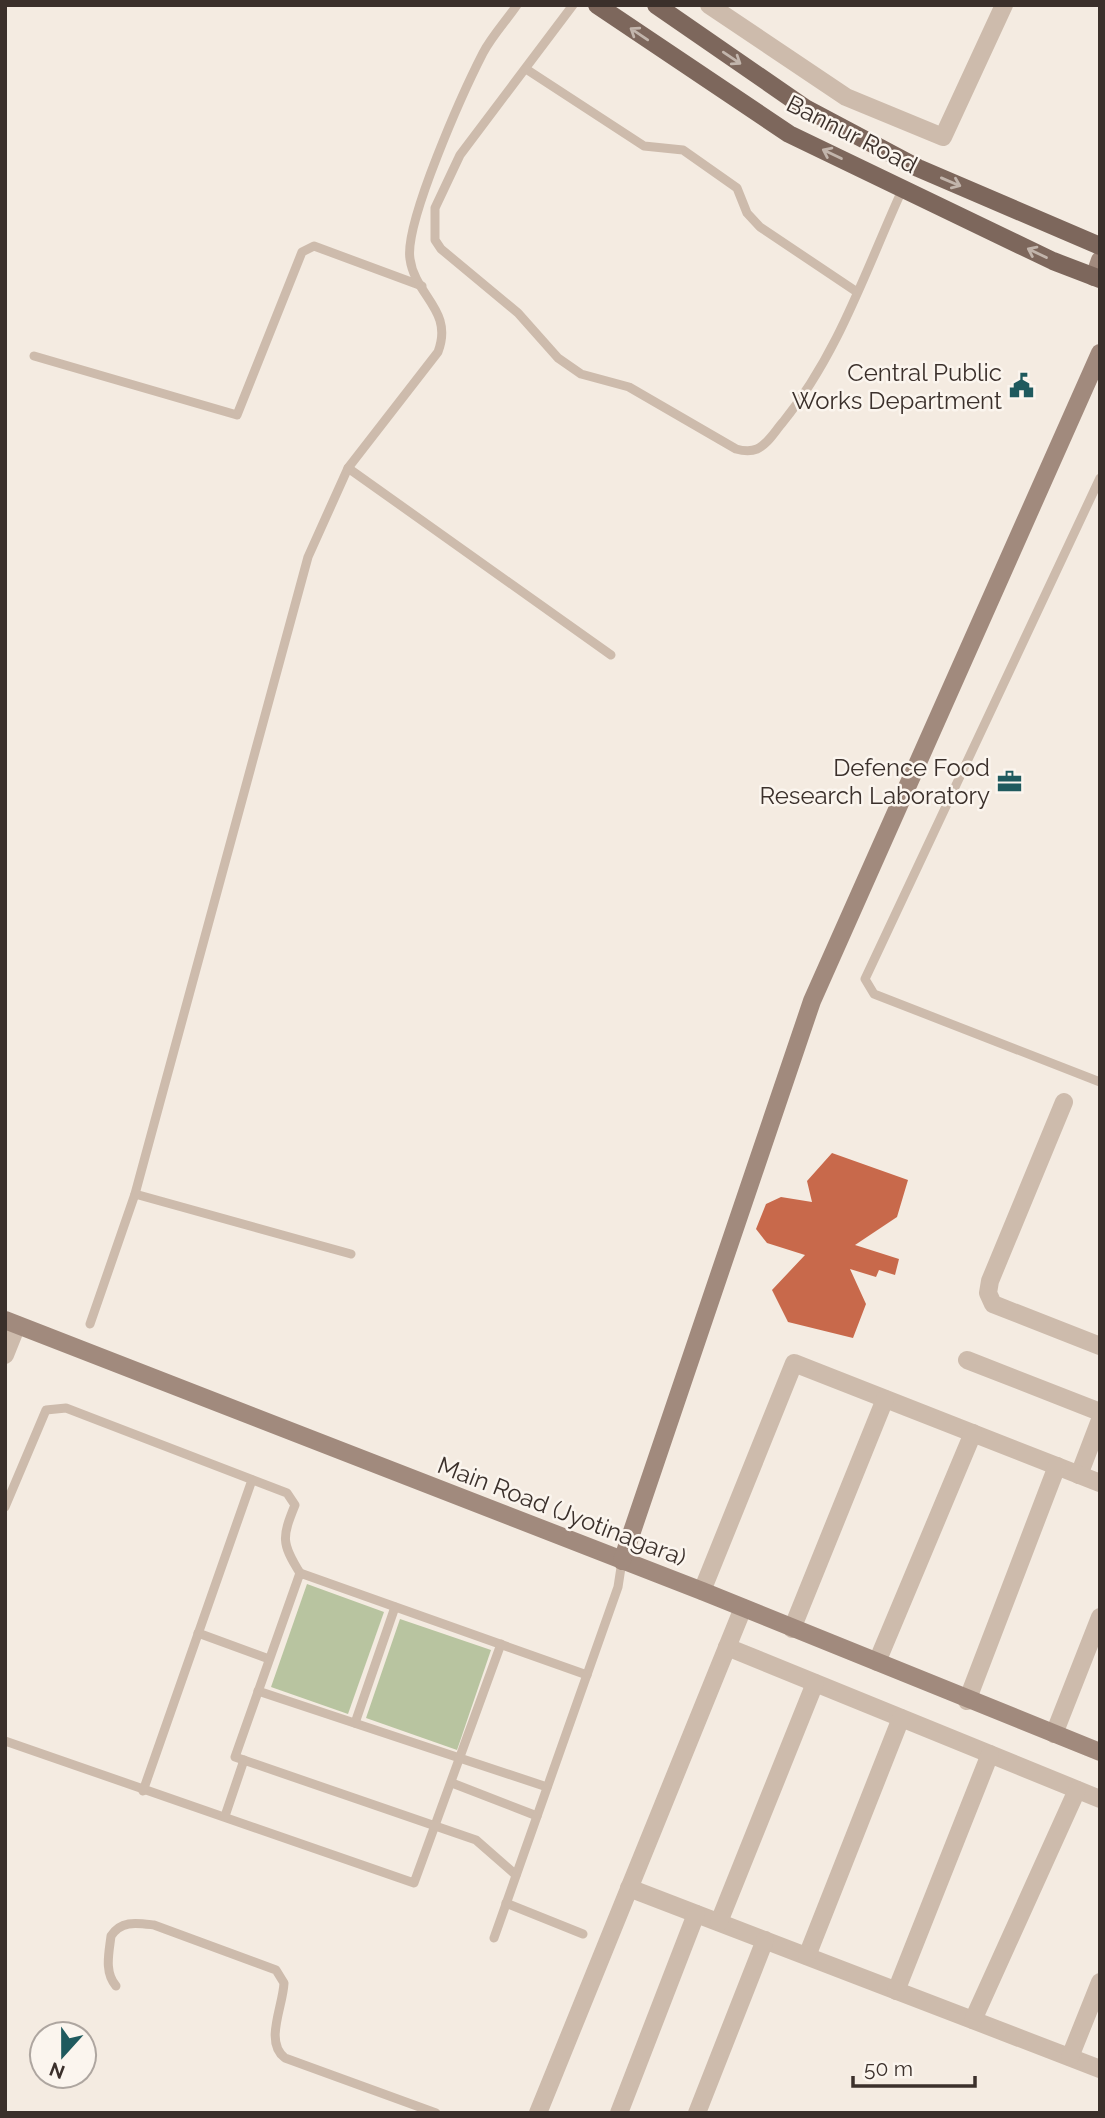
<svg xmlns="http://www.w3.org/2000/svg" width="1105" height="2118" font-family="Raleway,sans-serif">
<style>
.green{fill:#b8c4a0}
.building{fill:#c8694b}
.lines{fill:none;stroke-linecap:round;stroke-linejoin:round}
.lane{stroke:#cdbbac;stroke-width:9}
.street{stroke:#cdbbac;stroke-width:18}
.secondary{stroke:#a18a7d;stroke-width:18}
.primary{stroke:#7d675c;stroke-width:18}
.oneway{stroke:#c2b5ac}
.labels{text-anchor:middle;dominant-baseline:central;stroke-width:5;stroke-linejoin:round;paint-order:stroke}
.street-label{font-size:24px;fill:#3b302b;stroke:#fbf5ee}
.poi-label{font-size:24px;fill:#3b302b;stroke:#fbf5ee;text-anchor:end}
</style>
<rect width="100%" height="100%" fill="#f4ebe1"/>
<g class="green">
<path d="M307,1584L384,1612L348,1714L271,1687Z"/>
<path d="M400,1619L491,1650L457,1750L366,1718Z"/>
</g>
<path class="building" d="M832,1153L908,1180L897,1217L855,1245L899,1259L895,1275L879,1270L876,1277L850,1269L866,1304L853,1338L788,1322L772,1290L805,1255L767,1243L756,1229L766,1204L781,1197L812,1202L807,1181Z"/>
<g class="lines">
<g class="lane">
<path d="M573,5L460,155L435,208V240L441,249L518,313L558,358L581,374L629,387L736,449C743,451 750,452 757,449C768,444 775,431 783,422C839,353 866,269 903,188"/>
<path d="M526,69L644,146L683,150L737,188L747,213L760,227L857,292"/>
<path d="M34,356L237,415L302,252L314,246L422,286"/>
<path d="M348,468L611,655"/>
<path d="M1100,478L865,979L874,994L1100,1082"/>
<path d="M135,1194L351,1254"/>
<path d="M90,1324L135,1194L308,557L348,468L438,352C454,310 415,296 410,259C404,223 464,90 483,53C492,36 506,21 517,5"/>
<path d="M5,1507L46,1410L66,1408L287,1493L295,1505C282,1537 281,1543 300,1573"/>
<path d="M198,1633L269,1659"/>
<path d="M258,1691L547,1787"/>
<path d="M355,1723L395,1607"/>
<path d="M5,1741L414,1883L501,1644"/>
<path d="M452,1783L537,1816"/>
<path d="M143,1791L252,1480"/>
<path d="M225,1816L244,1760"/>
<path d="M516,1875L476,1840L235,1757L300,1573L587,1675"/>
<path d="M506,1903L583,1934"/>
<path d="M494,1938L618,1587L622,1561"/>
<path d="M116,1986C104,1972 109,1953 111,1936C121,1920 137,1923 154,1925L276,1970L284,1983C283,2007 264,2042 285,2058L436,2113"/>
</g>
<g class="street">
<path d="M709,5L846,97L943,137L1004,5"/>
<path d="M1064,1102L990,1281L988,1293L993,1304L1100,1346"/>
<path d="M5,1355L17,1325"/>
<path d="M967,1360L1100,1412"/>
<path d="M1079,1475L1100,1420"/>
<path d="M702,1591L794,1363L1100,1483"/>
<path d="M792,1629L885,1399"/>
<path d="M727,1647L1100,1799"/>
<path d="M877,1662L973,1433"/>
<path d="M967,1701L1057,1466"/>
<path d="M1054,1734L1100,1617"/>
<path d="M629,1888L1100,2069"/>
<path d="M719,1922L815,1683"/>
<path d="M807,1956L901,1718"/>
<path d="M896,1991L990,1754"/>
<path d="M973,2020L1077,1790"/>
<path d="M1070,2057L1100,1982"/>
<path d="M538,2113L743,1608"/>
<path d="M619,2113L696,1914"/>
<path d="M697,2113L765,1940"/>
</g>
<g class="secondary">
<path d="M1094,277L1100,260"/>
<path d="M5,1320L702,1591L1100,1752"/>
<path d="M622,1561L812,1001L1100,353"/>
</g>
<g class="primary">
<path d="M597,5L789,134L1053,261L1100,279"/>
<path d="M656,5L805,108L918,168L1100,246"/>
</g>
</g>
<defs><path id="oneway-shaft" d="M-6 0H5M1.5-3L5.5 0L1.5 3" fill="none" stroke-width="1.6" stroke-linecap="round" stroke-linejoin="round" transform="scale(1.75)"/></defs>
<g class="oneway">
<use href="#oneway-shaft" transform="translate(639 34) rotate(-146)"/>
<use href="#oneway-shaft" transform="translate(732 58) rotate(34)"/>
<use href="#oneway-shaft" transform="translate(832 154) rotate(-154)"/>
<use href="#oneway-shaft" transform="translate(951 182) rotate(23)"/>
<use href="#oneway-shaft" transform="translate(1037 253) rotate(-154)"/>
</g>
<defs>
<symbol id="civic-bare" viewBox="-9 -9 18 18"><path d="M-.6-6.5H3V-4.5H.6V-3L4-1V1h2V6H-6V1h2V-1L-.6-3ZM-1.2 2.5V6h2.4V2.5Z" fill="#1f5a5e" stroke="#fbf5ee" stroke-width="2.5" paint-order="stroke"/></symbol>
<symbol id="office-bare" viewBox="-9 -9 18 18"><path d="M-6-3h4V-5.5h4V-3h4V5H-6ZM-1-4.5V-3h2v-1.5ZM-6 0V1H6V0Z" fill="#1f5a5e" stroke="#fbf5ee" stroke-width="2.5" paint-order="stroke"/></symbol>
</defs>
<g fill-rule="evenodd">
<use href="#civic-bare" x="1004" y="368" width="35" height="35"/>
<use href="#office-bare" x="992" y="764" width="35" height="35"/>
</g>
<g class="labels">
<g class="street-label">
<text transform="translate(852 134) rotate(27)">Bannur Road</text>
<text transform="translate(562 1511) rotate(21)">Main Road (Jyotinagara)</text>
</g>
<g class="poi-label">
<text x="1002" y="372">Central Public<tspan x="1002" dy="28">Works Department</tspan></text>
<text x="990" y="767">Defence Food<tspan x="990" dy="28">Research Laboratory</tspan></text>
</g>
</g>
<rect width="1105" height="2118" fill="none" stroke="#3b302b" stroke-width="14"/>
<g transform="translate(63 2055) rotate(201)"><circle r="33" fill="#fbf5ee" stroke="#aea6a0" stroke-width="2"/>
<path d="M0-5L12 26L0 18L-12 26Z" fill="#1f5a5e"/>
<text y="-10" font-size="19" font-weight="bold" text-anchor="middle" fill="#3b302b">N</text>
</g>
<path d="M853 2076v10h122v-10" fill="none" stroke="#3b302b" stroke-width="3.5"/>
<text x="864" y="2076" font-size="21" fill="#3b302b" stroke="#fbf5ee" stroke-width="5" paint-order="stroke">50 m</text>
</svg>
